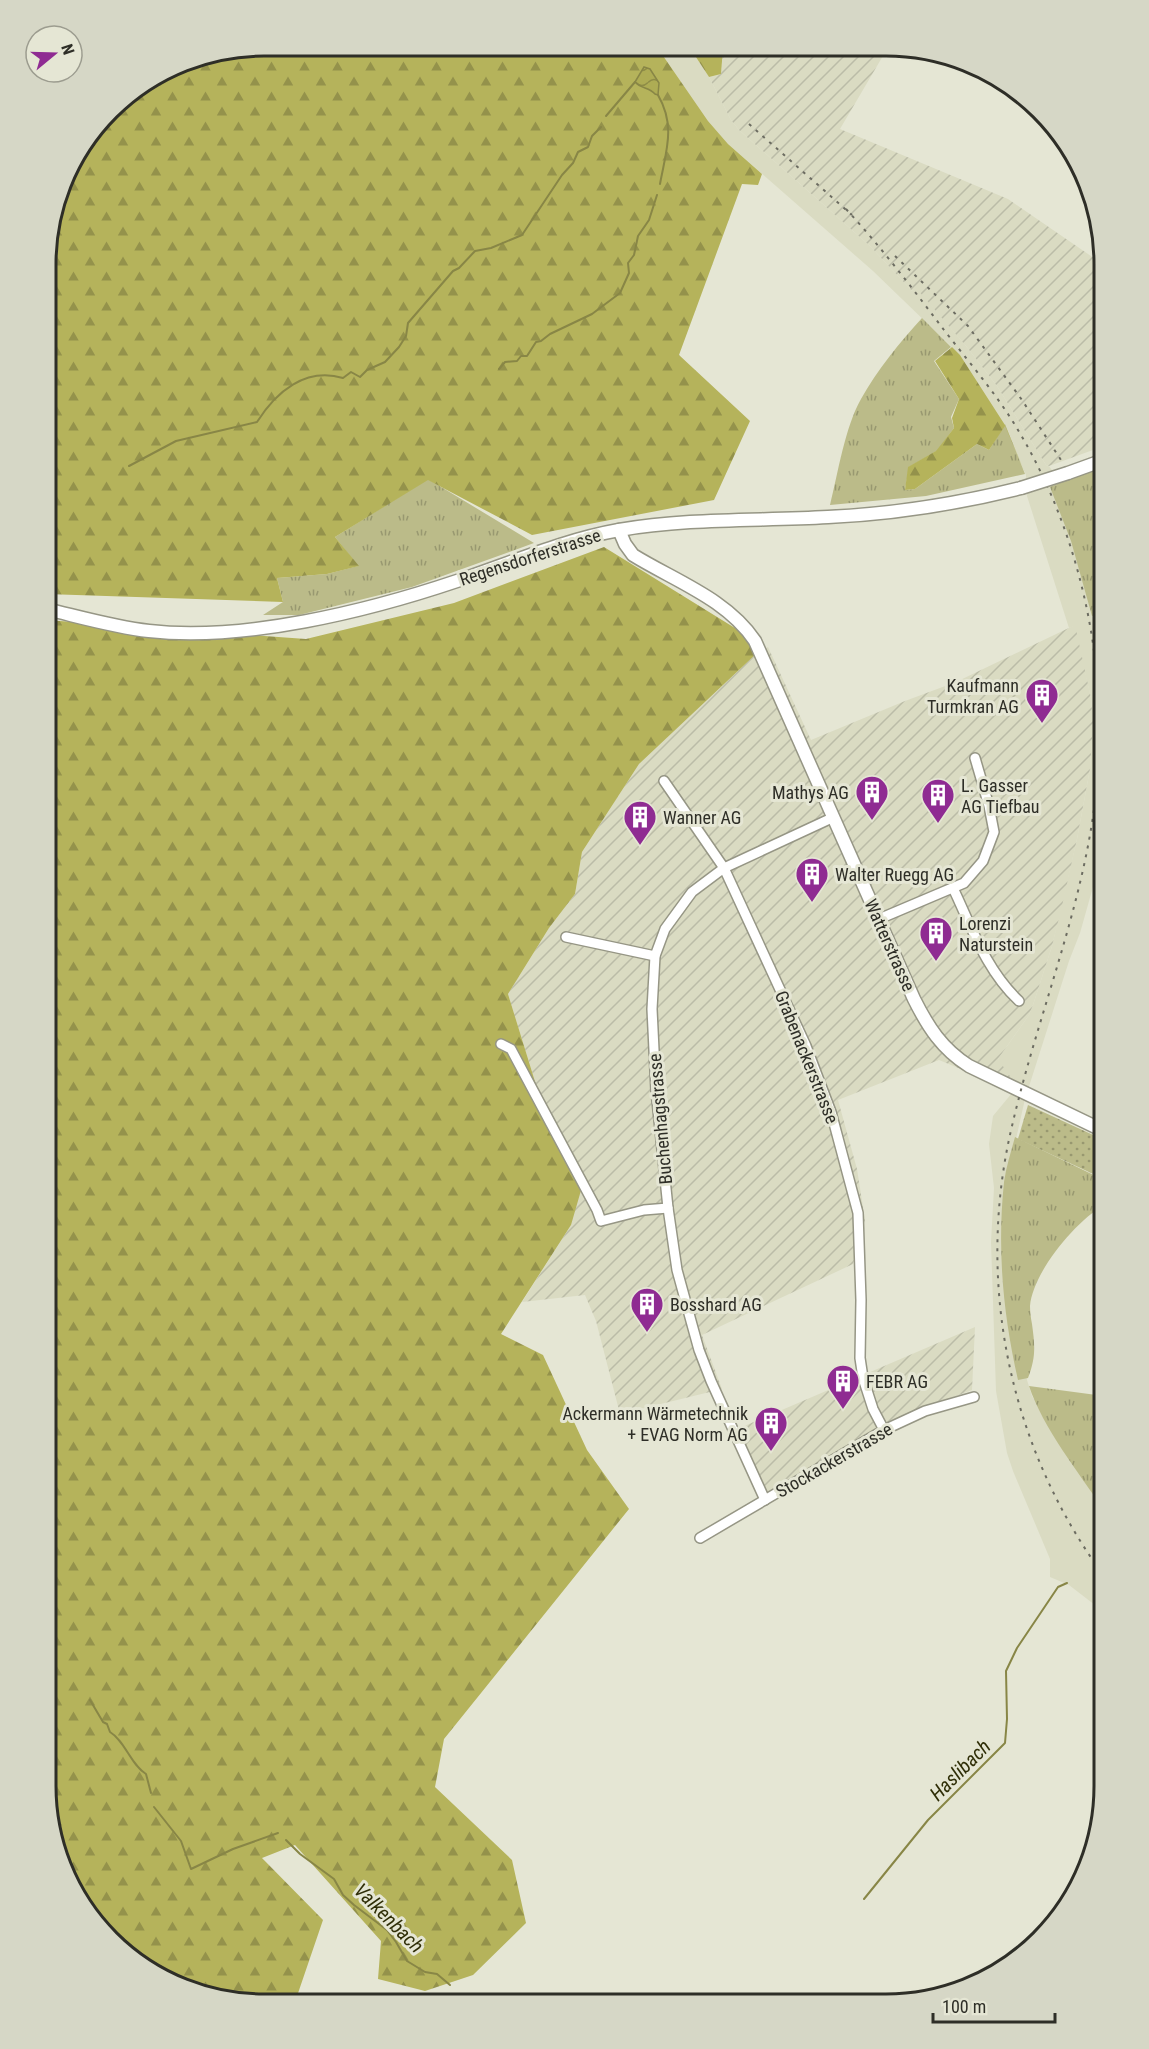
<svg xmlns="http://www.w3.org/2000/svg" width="1149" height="2049" font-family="'Roboto Condensed',sans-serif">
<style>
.built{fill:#dadbc2}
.industrial{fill:url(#industrial-furrows)}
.grass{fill:url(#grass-tufts)}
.forest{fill:url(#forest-firs)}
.park{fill:url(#park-dots)}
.water{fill:url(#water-waves);stroke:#888646;stroke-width:1.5}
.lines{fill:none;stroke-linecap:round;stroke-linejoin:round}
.stream{stroke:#888646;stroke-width:2}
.minor-casing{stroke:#969685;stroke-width:12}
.tertiary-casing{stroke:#969685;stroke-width:15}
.minor{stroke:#fff;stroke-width:9}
.tertiary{stroke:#fff;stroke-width:12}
.rail{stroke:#6c6c61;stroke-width:2;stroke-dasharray:3 6;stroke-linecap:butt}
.tertiary-bridge-casing{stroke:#969685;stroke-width:15;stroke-linecap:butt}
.tertiary-bridge{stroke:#fff;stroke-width:12}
.labels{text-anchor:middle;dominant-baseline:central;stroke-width:6;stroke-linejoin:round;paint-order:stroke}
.street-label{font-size:18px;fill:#2e2e27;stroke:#e5e6d4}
.poi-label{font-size:18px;fill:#2e2e27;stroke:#e5e6d4;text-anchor:start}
.water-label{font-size:20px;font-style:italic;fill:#2f2e07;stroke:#e5e6d4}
.rim{fill:none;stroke:#2e2e27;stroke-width:3}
</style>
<defs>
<pattern id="industrial-furrows" width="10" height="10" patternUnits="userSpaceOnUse" patternTransform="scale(1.5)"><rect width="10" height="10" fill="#dadbc2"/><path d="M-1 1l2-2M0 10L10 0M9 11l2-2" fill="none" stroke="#bbbca7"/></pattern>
<pattern id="grass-tufts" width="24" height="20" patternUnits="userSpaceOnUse" patternTransform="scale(1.5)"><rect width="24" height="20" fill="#bbbb89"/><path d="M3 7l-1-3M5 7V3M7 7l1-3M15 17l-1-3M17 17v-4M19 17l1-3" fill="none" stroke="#989870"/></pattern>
<pattern id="forest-firs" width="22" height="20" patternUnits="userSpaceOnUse" patternTransform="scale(1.5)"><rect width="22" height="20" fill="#b5b35b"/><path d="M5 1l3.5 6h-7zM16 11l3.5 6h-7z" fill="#94924b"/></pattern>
<pattern id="park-dots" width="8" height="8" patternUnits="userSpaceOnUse" patternTransform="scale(1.5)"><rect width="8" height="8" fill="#bbbb89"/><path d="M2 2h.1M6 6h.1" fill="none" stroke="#989870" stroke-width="1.8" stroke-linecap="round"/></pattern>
<pattern id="water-waves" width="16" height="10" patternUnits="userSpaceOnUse" patternTransform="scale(1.5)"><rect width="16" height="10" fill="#aeac54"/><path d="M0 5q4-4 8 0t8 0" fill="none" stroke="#8e8c46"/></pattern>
</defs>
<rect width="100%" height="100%" fill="#e5e6d4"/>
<path class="built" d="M657,47L690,48L709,77L731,120L739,130L870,246L912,291L917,288L966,346L997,386L1046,465L1049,466L1063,486L1098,585L1104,641V819L1102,840L1093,887L1080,933L1069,961L1025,1099L1007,1179L1022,1351L1027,1380L1032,1396L1056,1437L1104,1510V1612L1069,1585L1050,1577V1559L1013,1471L1007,1453L996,1391L991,1242L994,1188L989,1144L993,1116L1012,1093L998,1059L1029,1015L1033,1005L1052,946L1077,839L1090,769L1093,724L1091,698L1074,626L1069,628L1027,496L1026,475L1005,425L960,355L873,271L728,144L708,121Z"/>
<g class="industrial">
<path d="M723,48L887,49L840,129L1008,199L1104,265V446L1049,466L1046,465L997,386L966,346L917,289L912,291L870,246L739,130L731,120L709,77L721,74Z"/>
<path d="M1075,625L1091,698L1093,724L1090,769L1077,839L1062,906L1052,946L1033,1005L1029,1015L998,1059L1014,1082L968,1072L939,1060L838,1100L857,1169L865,1220L853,1264L702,1335L722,1389L620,1414L596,1321L585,1295L522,1302L571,1225L537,1088L508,994L549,928L575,894L582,852L639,764L756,654L768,647L811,740L905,701L956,682Z"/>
<path d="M975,1327L972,1390L893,1420L766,1495L735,1430Z"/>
</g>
<g class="grass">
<path d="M922,318L951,347L934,361L959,399L951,417L954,428L937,451L909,467L905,490L915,489L977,444L989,450L1005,424L1025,474L926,496L830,505C838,473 845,427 861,399C877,370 900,342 922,318Z"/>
<path d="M1104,465V612L1092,616L1071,541L1050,487Z"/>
<path d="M428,479L534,543L412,587L299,615H263L283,602L277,578L327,574L358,566L335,537Z"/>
<path d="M1015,1137L1104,1180V1205C1075,1222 1033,1272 1030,1306C1030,1312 1031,1319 1032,1324C1035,1346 1036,1357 1028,1378L1018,1380C1003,1314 997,1250 1004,1182C1006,1167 1011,1152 1015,1137Z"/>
<path d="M1029,1386L1104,1396V1510C1079,1473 1043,1428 1029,1386Z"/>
</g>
<g class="forest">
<path d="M263,45L657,47L708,121L728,144L762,174L758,185L742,184L679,355L750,421L714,500L532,535L428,480L335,537L359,566L327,574L277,578L283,602L46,594L47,235L68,166L119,99L180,61Z"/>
<path d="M690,48H723L721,74L709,77Z"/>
<path d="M952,347L960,355L1005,425L1026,475L1005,426L989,450L977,444L915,489L905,490L908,467L936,451L954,428L952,418L959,399L935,361Z"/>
<path d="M604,547L743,633L756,654L639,764L582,852L575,894L549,928L508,994L537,1088L584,1180L571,1225L501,1334L543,1355L587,1450L629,1509L444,1739L435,1787L512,1860L526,1923L473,1975L425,1991L378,1979L381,1941L295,1845L262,1858L323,1920L295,2002H234L179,1987L120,1950L57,1856L45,1786L46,620L306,639L454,603Z"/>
</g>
<path class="park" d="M1028,1105L1104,1140V1179L1018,1139Z"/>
<path class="water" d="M644,67L650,69L659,83L658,95L655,94C649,87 641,89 635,82Z"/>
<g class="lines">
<g class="stream">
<path d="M658,95C676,126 666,151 660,184"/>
<path d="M606,116L635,82"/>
<path d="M499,369L505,362L517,361L521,356H527L536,342L541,341L550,334L592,314L620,293L629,273L628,263L634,255L638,236L649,220L657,195"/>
<path d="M129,466L176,441L257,422C276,392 305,367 343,378L351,372L360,377L367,370L385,362L399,347L406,336L408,323L453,271L459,268L475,251L491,248L522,235L562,175L573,163L578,152L588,147L592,136L601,127"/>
<path d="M90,1700L103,1722L107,1724L110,1732C125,1741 131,1765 146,1774L151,1793"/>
<path d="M154,1807L181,1841L191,1869L233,1849L278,1833"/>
<path d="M286,1840L300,1854L334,1879L343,1895L354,1905L387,1930L396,1942L407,1961L425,1972L437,1974L450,1985"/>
<path d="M864,1899L928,1820L1005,1743L1007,1719L1006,1671L1017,1648L1058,1587L1067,1583"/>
</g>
<defs>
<g id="minor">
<path d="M664,781L724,868L806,1046L831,1112L858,1213L861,1300L860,1358L863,1378L873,1409L884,1430"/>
<path d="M953,888C972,928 986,970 1019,1001"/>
<path d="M879,919L964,883L983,861L994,832L989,806L975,758"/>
<path d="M566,937L655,956"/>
<path d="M501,1044L511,1049L597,1210L601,1221L644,1210L668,1208"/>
<path d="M765,1500L711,1381L699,1350L677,1270L668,1208L656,1091L652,1009L655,956L665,929L692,892L724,868L834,817"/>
<path d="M700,1538L884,1430L925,1411L974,1397"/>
</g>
<g id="tertiary">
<path d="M1068,473L1104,460"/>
<path d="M619,530L625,544L633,555C675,581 727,599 755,641L914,999C928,1027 942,1049 969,1066L1104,1131"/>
<path d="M46,609C80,617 114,627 149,631C243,642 368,611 457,581C511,563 563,540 619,530C688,518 758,521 828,517C894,514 957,504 1021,488"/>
</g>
</defs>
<use href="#minor" class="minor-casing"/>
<use href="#tertiary" class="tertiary-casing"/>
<use href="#minor" class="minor"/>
<use href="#tertiary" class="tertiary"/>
<g class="rail">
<path d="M749,124L852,215"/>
<path d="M846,209C881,247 913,289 944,330C968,361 994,391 1015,425C1074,521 1103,639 1099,751C1095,881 1041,1000 1012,1126C975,1282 1009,1447 1104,1576"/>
<path d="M895,256L968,326L1022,400L1061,460"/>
</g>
<defs>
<path id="tertiary-bridge" d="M1021,488L1068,473"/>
</defs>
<use href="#tertiary-bridge" class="tertiary-bridge-casing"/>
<use href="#tertiary-bridge" class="tertiary-bridge"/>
</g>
<defs>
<symbol id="building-pin" viewBox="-11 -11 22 30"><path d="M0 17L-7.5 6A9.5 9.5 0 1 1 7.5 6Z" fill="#8f2b92" stroke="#e5e6d4"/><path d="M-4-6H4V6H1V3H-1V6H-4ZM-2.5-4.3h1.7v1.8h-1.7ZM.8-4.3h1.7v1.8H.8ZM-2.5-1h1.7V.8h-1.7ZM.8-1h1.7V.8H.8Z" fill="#fff"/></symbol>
</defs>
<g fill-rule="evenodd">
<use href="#building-pin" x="1023" y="676" width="38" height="52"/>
<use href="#building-pin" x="853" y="773" width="38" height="52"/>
<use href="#building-pin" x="919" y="776" width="38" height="52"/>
<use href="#building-pin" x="621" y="798" width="38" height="52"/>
<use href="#building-pin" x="793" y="855" width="38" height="52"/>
<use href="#building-pin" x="917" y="914" width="38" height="52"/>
<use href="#building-pin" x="628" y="1285" width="38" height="52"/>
<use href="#building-pin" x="824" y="1362" width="38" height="52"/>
<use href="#building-pin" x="752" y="1404" width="38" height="52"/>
</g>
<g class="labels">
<g class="street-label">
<text transform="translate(530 557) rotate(-18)">Regensdorferstrasse</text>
<text transform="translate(890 945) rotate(66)">Watterstrasse</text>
<text transform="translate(807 1057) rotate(68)">Grabenackerstrasse</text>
<text transform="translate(660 1119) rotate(-95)">Buchenhagstrasse</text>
<text transform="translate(834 1460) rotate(-30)">Stockackerstrasse</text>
</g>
<g class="poi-label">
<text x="1019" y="685" text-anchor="end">Kaufmann<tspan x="1019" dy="21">Turmkran AG</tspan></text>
<text x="961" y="785">L. Gasser<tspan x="961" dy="21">AG Tiefbau</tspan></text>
<text x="849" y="792" text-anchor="end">Mathys AG</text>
<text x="663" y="817">Wanner AG</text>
<text x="835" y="874">Walter Ruegg AG</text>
<text x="959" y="923">Lorenzi<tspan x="959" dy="21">Naturstein</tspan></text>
<text x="670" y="1304">Bosshard AG</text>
<text x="866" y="1381">FEBR AG</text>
<text x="748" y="1413" text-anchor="end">Ackermann Wärmetechnik<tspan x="748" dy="21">+ EVAG Norm AG</tspan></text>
</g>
<g class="water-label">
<text transform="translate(960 1770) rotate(-45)">Haslibach</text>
<text transform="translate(389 1918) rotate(45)">Valkenbach</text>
</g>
</g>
<path d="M0 0H1149V2049H0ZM264 56H886A208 208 0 0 1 1094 264V1786A208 208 0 0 1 886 1994H264A208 208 0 0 1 56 1786V264A208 208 0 0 1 264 56Z" fill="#d6d7c6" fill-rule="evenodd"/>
<path class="rim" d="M264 56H886A208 208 0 0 1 1094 264V1786A208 208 0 0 1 886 1994H264A208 208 0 0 1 56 1786V264A208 208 0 0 1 264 56Z"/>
<g transform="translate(54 54) rotate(71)"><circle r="28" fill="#e5e6d4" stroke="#9c9c8f" stroke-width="1.5"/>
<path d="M0-4.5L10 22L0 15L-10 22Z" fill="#8f2b92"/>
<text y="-9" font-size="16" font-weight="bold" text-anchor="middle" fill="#2e2e27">N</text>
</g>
<path d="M933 2013v9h122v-9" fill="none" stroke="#2e2e27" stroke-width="3"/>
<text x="942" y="2013" font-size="18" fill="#2e2e27" stroke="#e5e6d4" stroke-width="4.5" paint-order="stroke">100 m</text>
</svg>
